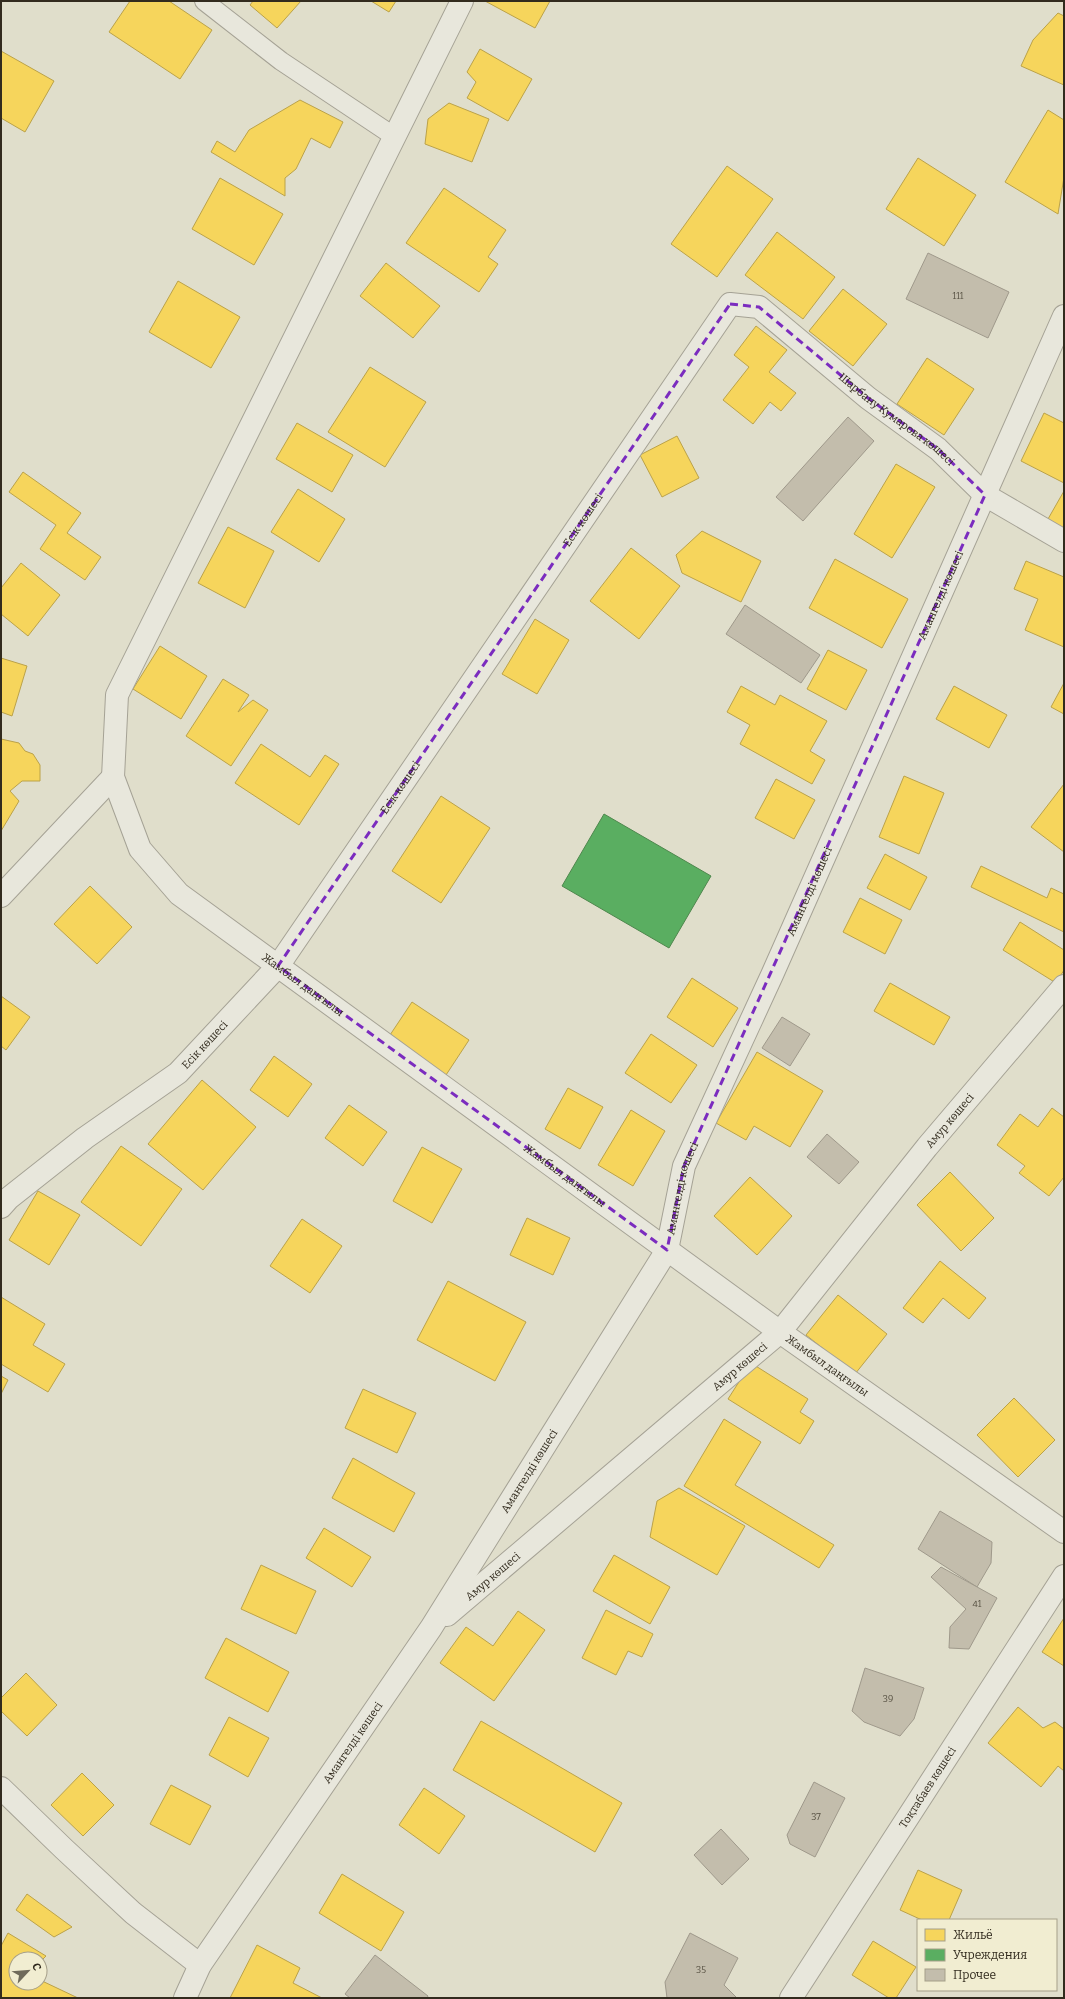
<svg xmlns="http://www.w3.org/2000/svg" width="1065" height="1999" font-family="Bitter,serif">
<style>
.homes{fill:#f6d55c;stroke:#bba249}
.public{fill:#5aae61;stroke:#4e874d}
.building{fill:#c3bdac;stroke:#9f998b}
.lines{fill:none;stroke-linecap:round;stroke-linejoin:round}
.service-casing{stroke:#a5a295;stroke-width:20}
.minor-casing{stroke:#a5a295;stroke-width:24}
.tertiary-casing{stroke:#a5a295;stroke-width:24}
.service{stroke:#e8e7dc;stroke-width:18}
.minor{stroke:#e8e7dc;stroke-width:22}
.tertiary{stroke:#e8e7dc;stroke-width:22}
.marked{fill:none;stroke:#7b2cbf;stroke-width:3;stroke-dasharray:8 5;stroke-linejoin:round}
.labels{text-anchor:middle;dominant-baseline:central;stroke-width:4;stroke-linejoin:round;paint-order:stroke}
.number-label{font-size:9px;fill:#565042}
.street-label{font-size:11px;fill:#322b1e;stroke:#f1edd1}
</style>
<rect width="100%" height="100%" fill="#e0decb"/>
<g class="homes">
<path d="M130,1H169L212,30L180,79L109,32Z"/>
<path d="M253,1H301L277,28L250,5Z"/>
<path d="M371,1H396L389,12Z"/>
<path d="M485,1H550L535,28Z"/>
<path d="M1058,13L1064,16V85L1021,66L1033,40Z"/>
<path d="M480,49L532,79L508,121L467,98L476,82L467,72Z"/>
<path d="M1,51L54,81L25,132L1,118Z"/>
<path d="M300,100L343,122L330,148L311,138L296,169L285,178V196L211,152L217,141L235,152L249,130Z"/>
<path d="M449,103L489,119L472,162L425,144L428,119Z"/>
<path d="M1048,110L1064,120V177L1058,214L1005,182Z"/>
<path d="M918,158L976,195L944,246L886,209Z"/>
<path d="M727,166L773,199L717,277L671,244Z"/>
<path d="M220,178L283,214L254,265L192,229Z"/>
<path d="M444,188L506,230L488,257L498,264L479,292L406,243Z"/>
<path d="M777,232L835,277L803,319L745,275Z"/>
<path d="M386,263L440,306L413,338L360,296Z"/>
<path d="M178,281L240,317L211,368L149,332Z"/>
<path d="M843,289L887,324L853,366L809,331Z"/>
<path d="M756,326L787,350L769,372L796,393L781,411L770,402L753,424L723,400L749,367L734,355Z"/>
<path d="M927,358L974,389L944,435L897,404Z"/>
<path d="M370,367L426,402L385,467L328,432Z"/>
<path d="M1044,413L1064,423V483L1021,461Z"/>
<path d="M297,423L353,455L332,492L276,459Z"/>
<path d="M677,436L699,478L662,497L640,455Z"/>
<path d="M896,464L935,487L892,558L854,534Z"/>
<path d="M23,472L81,513L67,533L101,557L85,580L40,549L56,525L9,492Z"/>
<path d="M298,489L345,519L319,562L271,532Z"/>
<path d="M1064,491V538L1044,526Z"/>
<path d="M228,527L274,551L245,608L198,583Z"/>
<path d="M702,531L761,561L741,602L682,573L676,555Z"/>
<path d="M631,548L680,586L639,639L590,601Z"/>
<path d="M835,559L908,599L882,648L809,608Z"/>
<path d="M1026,561L1064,577V647L1025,630L1038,599L1014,589Z"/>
<path d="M21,563L60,595L28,636L1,614V588Z"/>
<path d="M535,619L569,640L537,694L502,674Z"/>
<path d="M160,646L207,676L181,719L133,689Z"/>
<path d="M828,650L867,670L846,710L807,689Z"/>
<path d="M1,658L27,666L12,716L1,712Z"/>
<path d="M223,679L249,695L238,712L253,700L268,710L231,766L186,736Z"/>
<path d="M1064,683V714L1051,707Z"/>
<path d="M741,686L775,705L780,695L827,721L810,751L825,760L812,784L740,744L750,725L727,712Z"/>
<path d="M954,686L1007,715L989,748L936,719Z"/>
<path d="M1,739L19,743L25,751L33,754L40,765V781H22L10,791L19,801L1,831Z"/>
<path d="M261,744L310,777L325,755L339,764L299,825L235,783Z"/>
<path d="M904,776L944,793L919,854L879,837Z"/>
<path d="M776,779L815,800L794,839L755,818Z"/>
<path d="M1064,784V852L1031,827Z"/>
<path d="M441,796L490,828L441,903L392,871Z"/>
<path d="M885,854L927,877L910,910L867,888Z"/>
<path d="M981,866L1047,898L1051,888L1064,894V932L971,887Z"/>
<path d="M90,886L132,927L97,964L54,924Z"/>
<path d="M860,898L902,920L885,954L843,932Z"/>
<path d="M1020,922L1064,950V970L1056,983L1003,950Z"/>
<path d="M692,978L738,1008L713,1047L667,1017Z"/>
<path d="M890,983L950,1017L934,1045L874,1011Z"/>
<path d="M1,996L30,1017L6,1050L1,1046Z"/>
<path d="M412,1002L469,1040L446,1075L388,1038Z"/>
<path d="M651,1034L697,1065L671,1103L625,1073Z"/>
<path d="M757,1052L823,1091L790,1147L754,1126L746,1140L716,1123Z"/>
<path d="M274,1056L312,1084L288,1117L250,1090Z"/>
<path d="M202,1080L256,1127L203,1190L148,1144Z"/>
<path d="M568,1088L603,1107L580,1149L545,1129Z"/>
<path d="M349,1105L387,1132L363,1166L325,1138Z"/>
<path d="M1052,1108L1064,1117V1177L1049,1196L1019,1173L1025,1166L997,1145L1020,1114L1038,1127Z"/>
<path d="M631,1110L665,1131L633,1186L598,1165Z"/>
<path d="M121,1146L182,1189L141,1246L81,1202Z"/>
<path d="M422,1147L462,1169L432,1223L393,1201Z"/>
<path d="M950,1172L994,1218L961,1251L917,1205Z"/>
<path d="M750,1177L792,1216L757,1255L714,1216Z"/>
<path d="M38,1191L80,1215L49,1265L9,1240Z"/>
<path d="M527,1218L570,1238L553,1275L510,1255Z"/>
<path d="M302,1219L342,1246L310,1293L270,1266Z"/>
<path d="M940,1261L986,1298L969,1319L943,1298L923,1323L903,1308Z"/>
<path d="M448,1281L526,1322L495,1381L417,1340Z"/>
<path d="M838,1295L887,1334L855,1374L806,1335Z"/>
<path d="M1,1297L45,1324L33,1345L65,1364L48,1392L1,1364Z"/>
<path d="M751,1363L808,1399L800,1412L814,1421L800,1444L728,1399Z"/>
<path d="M1,1376L8,1380L1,1394Z"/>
<path d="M363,1389L416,1413L397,1453L345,1428Z"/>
<path d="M1014,1398L1055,1440L1018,1477L977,1435Z"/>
<path d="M724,1419L761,1442L735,1485L834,1545L819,1568L684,1486Z"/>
<path d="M353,1458L415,1493L394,1532L332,1498Z"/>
<path d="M679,1488L745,1526L717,1575L650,1537L657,1501Z"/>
<path d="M324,1528L371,1557L352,1587L306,1558Z"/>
<path d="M614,1555L670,1587L650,1624L593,1591Z"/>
<path d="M261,1565L316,1591L296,1634L241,1609Z"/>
<path d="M606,1610L653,1634L642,1657L628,1651L616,1675L582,1658Z"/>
<path d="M518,1611L545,1630L494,1701L440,1663L466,1627L493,1646Z"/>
<path d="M1064,1618V1666L1042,1652Z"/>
<path d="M226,1638L289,1672L268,1712L205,1678Z"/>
<path d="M26,1673L57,1705L27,1736L1,1711V1698Z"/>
<path d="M1018,1707L1043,1728L1055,1722L1064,1729V1771L1058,1766L1041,1787L988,1743Z"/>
<path d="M229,1717L269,1738L248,1777L209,1755Z"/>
<path d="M481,1721L622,1803L595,1852L453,1770Z"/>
<path d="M82,1773L114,1805L83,1836L51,1805Z"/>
<path d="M171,1785L211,1806L190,1845L150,1824Z"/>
<path d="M424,1788L465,1816L439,1854L399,1825Z"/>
<path d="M918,1870L962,1890L949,1920H922L900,1910Z"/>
<path d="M342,1874L404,1912L381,1951L319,1913Z"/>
<path d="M27,1894L72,1927L54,1937L16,1910Z"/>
<path d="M8,1933L46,1956L40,1962V1959H16V1983H40V1980L78,1998H1V1946Z"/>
<path d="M873,1941L916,1967L896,1998H889L852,1975Z"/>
<path d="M257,1945L300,1968L293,1983L322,1998H230Z"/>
</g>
<path class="public" d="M604,814L711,876L669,948L562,886Z"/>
<g class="building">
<path d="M928,253L1009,292L988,338L906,299Z"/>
<path d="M848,417L874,441L803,521L776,497Z"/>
<path d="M745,605L820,655L801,683L726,634Z"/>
<path d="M782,1017L810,1034L790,1066L762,1048Z"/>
<path d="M827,1134L859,1162L839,1184L807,1157Z"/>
<path d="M940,1511L992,1542L991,1563L977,1587L918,1549Z"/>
<path d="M941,1567L997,1598L969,1649L949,1648L950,1627L966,1609L931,1577Z"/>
<path d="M865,1668L924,1688L914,1719L900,1736L864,1722L852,1711Z"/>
<path d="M814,1782L845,1798L815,1857L790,1844L787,1835Z"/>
<path d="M721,1829L749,1859L722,1885L694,1855Z"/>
<path d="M690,1933L738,1958L724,1985L737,1998H667L665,1982Z"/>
<path d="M375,1955L428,1996L427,1998H350L345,1994Z"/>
</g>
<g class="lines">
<defs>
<path id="service" d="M204,1L281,61L395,137"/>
<g id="minor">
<path d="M1,896L113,777"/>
<path id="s1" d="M1,1207L9,1198L85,1138L178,1073L278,966L730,304L759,307L868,398L938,449L985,495L1064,541"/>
<path id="s2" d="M447,1615L780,1332L927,1147L1064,986"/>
<path d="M1,1788L64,1849L133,1913L200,1965"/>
<path id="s3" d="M185,1998L200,1965L431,1628L667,1250L684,1166L772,975L1064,316"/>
<path id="s4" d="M791,1998L1064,1576"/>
</g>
<g id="tertiary">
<path id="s5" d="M462,1L117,695L113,777L140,849L179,894L780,1332L1064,1532"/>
</g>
</defs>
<use href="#service" class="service-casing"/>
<use href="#minor" class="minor-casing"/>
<use href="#tertiary" class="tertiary-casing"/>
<use href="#service" class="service"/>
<use href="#minor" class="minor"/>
<use href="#tertiary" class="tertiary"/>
</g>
<path class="marked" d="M730,304L759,307L868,398L938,449L985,495L684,1166L667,1250L278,966Z"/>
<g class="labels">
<g class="number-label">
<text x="958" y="296">111</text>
<text x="977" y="1604">41</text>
<text x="888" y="1699">39</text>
<text x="816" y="1817">37</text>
<text x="701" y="1970">35</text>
</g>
<g class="street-label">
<text stroke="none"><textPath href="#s1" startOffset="1377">Шарбану Кумарова көшесі</textPath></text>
<text stroke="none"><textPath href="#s1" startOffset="909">Есік көшесі</textPath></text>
<text stroke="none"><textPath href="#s3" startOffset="1602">Амангелді көшесі</textPath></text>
<text stroke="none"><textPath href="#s1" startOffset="585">Есік көшесі</textPath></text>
<text stroke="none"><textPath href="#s3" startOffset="1278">Амангелді көшесі</textPath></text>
<text stroke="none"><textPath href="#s5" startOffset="1147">Жамбыл даңғылы</textPath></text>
<text stroke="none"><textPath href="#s1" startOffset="261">Есік көшесі</textPath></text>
<text stroke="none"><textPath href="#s2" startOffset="708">Амур көшесі</textPath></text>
<text stroke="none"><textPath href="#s5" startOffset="1471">Жамбыл даңғылы</textPath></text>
<text stroke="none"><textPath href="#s3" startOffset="954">Амангелді көшесі</textPath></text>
<text stroke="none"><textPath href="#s5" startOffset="1795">Жамбыл даңғылы</textPath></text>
<text stroke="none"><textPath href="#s2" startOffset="384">Амур көшесі</textPath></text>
<text stroke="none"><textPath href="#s3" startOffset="630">Амангелді көшесі</textPath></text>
<text stroke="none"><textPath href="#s2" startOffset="60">Амур көшесі</textPath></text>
<text stroke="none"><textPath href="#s3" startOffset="306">Амангелді көшесі</textPath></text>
<text stroke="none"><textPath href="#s4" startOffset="251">Тоқтабаев көшесі</textPath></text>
</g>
</g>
<rect width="1065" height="1999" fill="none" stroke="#322b1e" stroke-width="4"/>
<rect x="917" y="1919" width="140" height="72" fill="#f1edd1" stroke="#a59f89"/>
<rect x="925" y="1929" width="20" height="12" fill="#f6d55c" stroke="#a59f89"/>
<text x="953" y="1939" font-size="12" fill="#322b1e">Жильё</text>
<rect x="925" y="1949" width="20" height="12" fill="#5aae61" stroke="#a59f89"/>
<text x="953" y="1959" font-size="12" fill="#322b1e">Учреждения</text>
<rect x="925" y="1969" width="20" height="12" fill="#c3bdac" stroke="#a59f89"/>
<text x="953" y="1979" font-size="12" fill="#322b1e">Прочее</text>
<g transform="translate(28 1971) rotate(64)"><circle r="19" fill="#f1edd1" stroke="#a59f89"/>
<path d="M0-3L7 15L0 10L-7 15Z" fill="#6f6a5b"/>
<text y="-6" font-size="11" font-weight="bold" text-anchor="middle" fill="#322b1e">С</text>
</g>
</svg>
